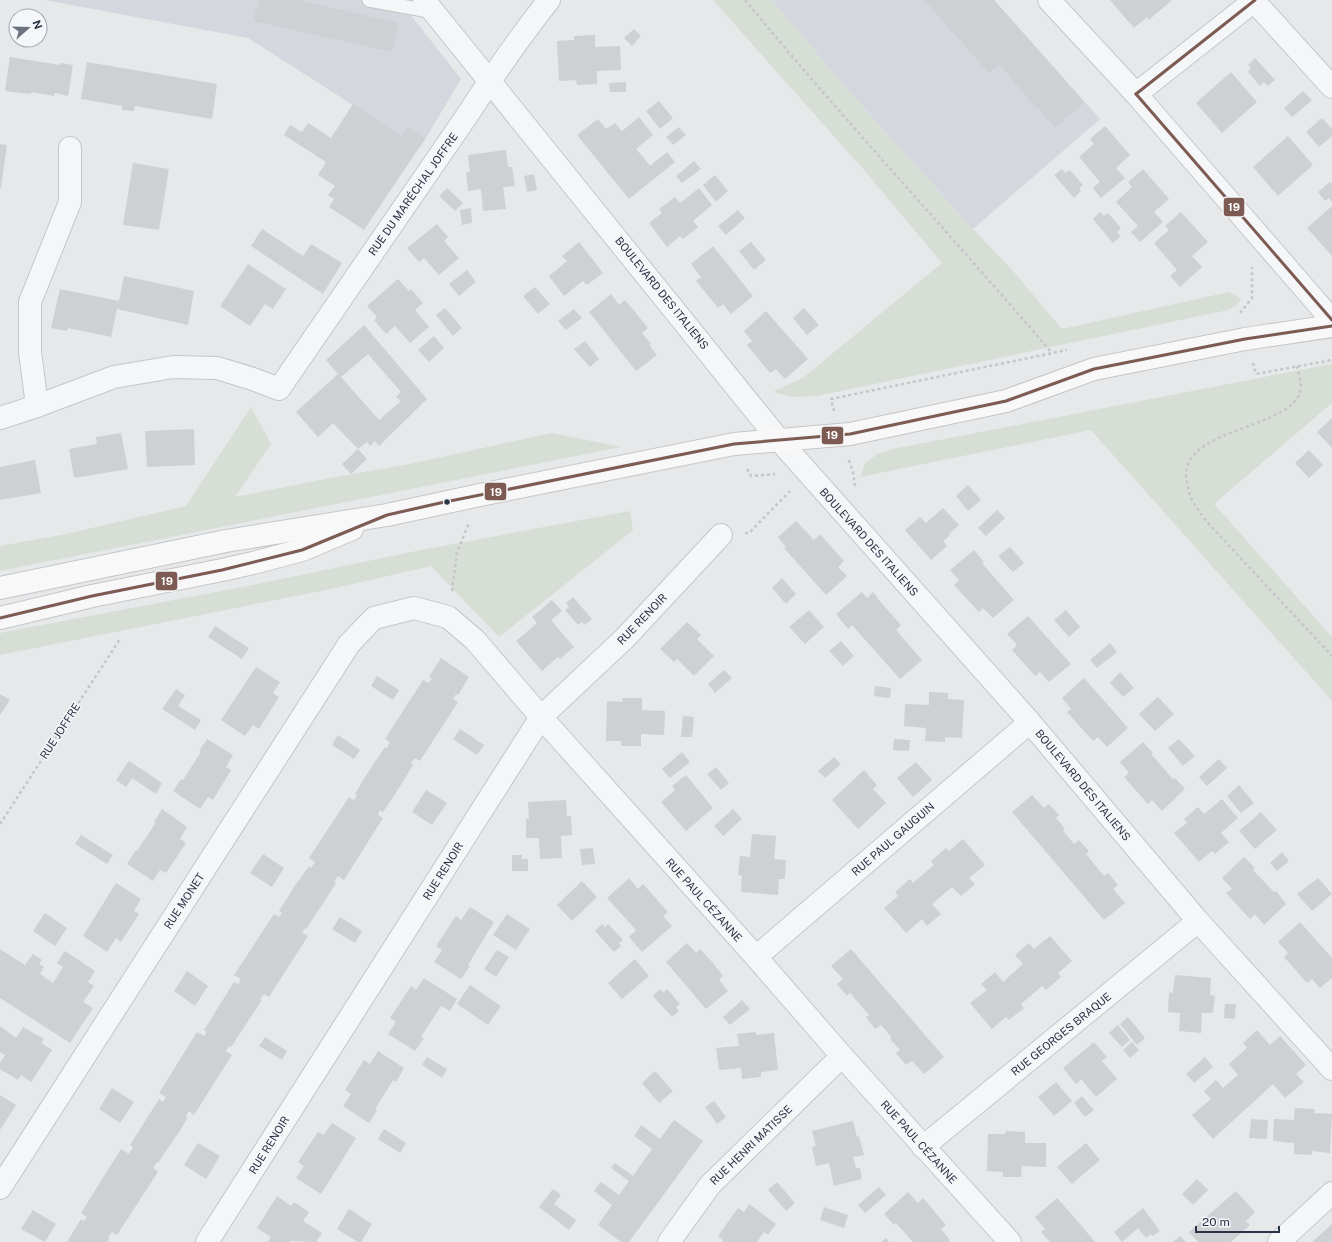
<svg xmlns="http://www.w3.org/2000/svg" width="1332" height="1242" font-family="'Public Sans',sans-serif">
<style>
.built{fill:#d4d7dd}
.green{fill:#d6ded6}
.building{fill:#ced0d3;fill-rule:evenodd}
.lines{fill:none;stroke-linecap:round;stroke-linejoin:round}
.lane-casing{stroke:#c4c6c8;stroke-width:15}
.street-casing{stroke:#c4c6c8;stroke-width:24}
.secondary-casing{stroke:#c4c6c8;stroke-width:24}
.path{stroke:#c5c6ca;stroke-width:2.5;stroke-dasharray:3 3;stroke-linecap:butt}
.lane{stroke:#f5f6f7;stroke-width:13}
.street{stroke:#f5f6f7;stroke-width:22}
.secondary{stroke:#f8f8f8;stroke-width:22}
.bus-1-casing{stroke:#f4f6f9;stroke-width:6}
.bus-1{stroke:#7d5a52;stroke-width:3}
.bus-dot{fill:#2b3445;stroke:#f4f6f9;stroke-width:1.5}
.labels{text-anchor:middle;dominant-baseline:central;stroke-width:3;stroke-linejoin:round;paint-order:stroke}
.street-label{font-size:11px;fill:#2b3445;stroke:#f4f6f9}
.line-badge{stroke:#f4f6f9;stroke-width:1.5}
.badge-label{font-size:11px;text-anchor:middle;font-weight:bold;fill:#fff}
</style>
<rect width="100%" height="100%" fill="#e6e8ea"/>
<g class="built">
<path d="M45,0H399L461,79L420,148L248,38Z"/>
<path d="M772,0H994L1100,119L973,229L847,89Z"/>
</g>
<g class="green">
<path d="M713,0H772L847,89L973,229L1013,271L1062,329L1229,292L1241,299L1238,304L1228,310L817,396L793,397L773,392L804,377L942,263L864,170Z"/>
<path d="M1331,364L1332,365V403L1214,504L1332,637V701L1091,430L860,477L865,464L877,454L893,449Z"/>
<path d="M251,407L271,444L235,497L325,479L410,464L551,433L621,447L0,571V546L66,534L186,506Z"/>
<path d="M630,511L633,530L499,637L431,566L331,589L0,655V633L253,585L421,550Z"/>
</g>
<g class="building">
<path d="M259,0H298L399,23L392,52L253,21Z"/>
<path d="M924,0H994L1084,102L1055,128L1038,108L1037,109L999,64L989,73Z"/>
<path d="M1110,0H1172L1149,20L1147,17L1134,28Z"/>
<path d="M634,29L641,36L632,46L624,38Z"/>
<path d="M595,35V47L620,46L621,70L597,71V84L577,85L576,80L559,81L557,41L574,40V36Z"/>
<path d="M10,57L60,65V63L73,65L68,96L55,93L54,96L31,92V94L5,91Z"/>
<path d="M1255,58L1275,80L1268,86L1264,82L1260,86L1248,72L1251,68L1248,65Z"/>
<path d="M87,62L217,84L212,119L135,106L134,111L122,110V106L81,99Z"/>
<path d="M1231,72L1257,102L1222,133L1196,103Z"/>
<path d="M626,82V92H610L609,83Z"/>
<path d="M1303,91L1312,100L1292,117L1284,108Z"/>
<path d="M659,101L673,118L660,129L646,111Z"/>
<path d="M353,104L402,136L407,127L425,139L364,230L329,207L334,199L328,195L335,186L318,175L326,162L284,135L290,125L302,132L308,123L331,138Z"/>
<path d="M639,117L653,135L636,149L643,157L650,166L667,152L675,162L629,199L577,135L598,119L606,129L615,123L622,131Z"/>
<path d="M1322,118L1332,129V136L1319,147L1306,132Z"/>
<path d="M1105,126L1130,155L1116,168L1125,178L1101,198L1093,188L1100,182L1079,157L1094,144L1090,139Z"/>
<path d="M679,127L686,135L673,145L666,137Z"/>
<path d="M1288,136L1313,165L1278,196L1253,167Z"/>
<path d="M0,144L7,145L1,188H0Z"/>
<path d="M506,150L508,167H512L515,186L503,187L506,209L483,211L481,189L468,191L466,172H470L468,155Z"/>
<path d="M694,161L701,169L682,183L676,176Z"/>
<path d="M133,163L169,169L159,230L123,225Z"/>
<path d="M1062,169L1065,173L1070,170L1083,185L1079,188L1081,191L1074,198L1054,175Z"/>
<path d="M1143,169L1169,199L1154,212L1163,222L1140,242L1131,232L1138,226L1116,202L1132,187L1128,182Z"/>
<path d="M534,174L537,190L527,192L524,176Z"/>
<path d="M715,175L728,191L716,202L703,185Z"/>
<path d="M1330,182L1332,184V202L1329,198L1325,201L1318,192Z"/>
<path d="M447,188L463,203L455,211L439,196Z"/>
<path d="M699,188L712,205L693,221L698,227L683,239L680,236L667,247L649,223L662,213L659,209L675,197L680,203Z"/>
<path d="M1332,206V256L1307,228Z"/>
<path d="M471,208L472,223L462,225L460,210Z"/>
<path d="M738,210L745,218L726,235L718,226Z"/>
<path d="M1100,212L1104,216L1108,213L1121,228L1117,232L1121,236L1113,243L1093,219Z"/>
<path d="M1181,212L1208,242L1192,256L1202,267L1180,287L1170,276L1177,270L1154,243L1169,230L1165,226Z"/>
<path d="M437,224L448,237L444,241L459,258L439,275L424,258L419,262L407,248Z"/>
<path d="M262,229L303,256L311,244L342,263L323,294L251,246Z"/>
<path d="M579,242L603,273L587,285L583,281L564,296L549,276L567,261L562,256Z"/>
<path d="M751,242L766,260L754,270L739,251Z"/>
<path d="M713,246L753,296L731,314L723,304L718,308L696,281L701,277L691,264Z"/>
<path d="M248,264L286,289L273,309L265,304L250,326L220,306Z"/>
<path d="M467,270L476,282L459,296L449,284Z"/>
<path d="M124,276L194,291L188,325L117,309L111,337L68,328L67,331L51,328L60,289L119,301Z"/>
<path d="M398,279L409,291L411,289L423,303L415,310L429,327L410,343L395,326L386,334L374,320L377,317L367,306Z"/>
<path d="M535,287L550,304L538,314L523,296Z"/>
<path d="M611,294L619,305L625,300L648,328L642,333L651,344L649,345L657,355L636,371L589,312Z"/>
<path d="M445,308L462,328L453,336L436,315Z"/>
<path d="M804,308L819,325L807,335L793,318Z"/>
<path d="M574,309L582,318L566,330L558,321Z"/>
<path d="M766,311L808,359L785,379L776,369L770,373L747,345L752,341L744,331Z"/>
<path d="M364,325L427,399L379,446L375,441L370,446L367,442L358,449L367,459L351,474L342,464L358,449L333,423L318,437L296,412L338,374L326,360ZM368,354L401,392L396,397L401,401L379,420L341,377Z"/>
<path d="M434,336L444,348L429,362L418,350Z"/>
<path d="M585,341L599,359L590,367L574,349Z"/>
<path d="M1332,418V448L1317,432Z"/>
<path d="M194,429L195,465L147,467L145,431Z"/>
<path d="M121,433L128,469L74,478L69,449L97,444L96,437Z"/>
<path d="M1309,450L1323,465L1309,478L1295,463Z"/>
<path d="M35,460L41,493L0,500V467Z"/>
<path d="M968,485L981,500L968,511L956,496Z"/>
<path d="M943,508L959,525L949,534L950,535L943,541L947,546L931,560L905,530L920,517L926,523Z"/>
<path d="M997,510L1005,518L986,536L978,528Z"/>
<path d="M796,521L814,540L820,534L844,561L838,567L847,576L826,595L784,548L786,547L778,537Z"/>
<path d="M1010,547L1024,563L1013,572L998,556Z"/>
<path d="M974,550L984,562L982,563L1014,600L993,618L983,608L979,612L954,585L959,580L950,570Z"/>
<path d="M782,578L796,594L786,604L772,588Z"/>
<path d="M862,592L867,598L873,592L878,598H877L901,625L896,630L922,660L900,679L852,625L848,629L836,614Z"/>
<path d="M573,597L592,619L585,625L582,622L578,625L565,610L569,607L566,603Z"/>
<path d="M552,600L562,611L551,620L574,647L560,659L558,657L542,671L516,641L537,623L532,617Z"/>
<path d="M809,610L824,627L805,644L789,627Z"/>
<path d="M1066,610L1080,627L1069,637L1054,620Z"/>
<path d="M1028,616L1071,664L1049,682L1040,672L1035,676L1012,650L1017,645L1007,634Z"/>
<path d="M687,622L701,635L697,639L714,656L694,676L677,659L674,662L660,649Z"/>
<path d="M215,626L249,648L242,659L208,637Z"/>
<path d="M841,641L854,656L843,666L829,651Z"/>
<path d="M1110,643L1117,652L1097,668L1090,660Z"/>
<path d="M441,658L469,677L458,695L456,694L453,699L458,702L420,761L415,758L411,763L413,765L399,788L383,812L380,810L378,815L383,818L344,880L338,876L334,882L336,883L322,905L306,929L305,928L302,932L308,936L269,997L264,994L260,999L262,1000L231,1047L229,1046L226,1051L232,1055L194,1115L189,1111L186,1116L187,1118L183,1126L158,1163L157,1162L153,1168L158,1172L117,1235L112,1232L108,1238L109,1240L108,1242H67L81,1219L84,1221L87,1217L81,1213L121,1149L129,1154L133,1147L130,1145L159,1099L163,1102L166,1097L159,1093L197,1032L204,1036L207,1032L204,1030L234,982L238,984L241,979L234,975L274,914L279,917L282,913L279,911L294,887L309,866L311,868L315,862L309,858L349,797L354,800L357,795L355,794L365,777L385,747L387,748L390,742L385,739L423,680L429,683L432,678L429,677Z"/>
<path d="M256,667L280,682L273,693L279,697L259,729L253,725L245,736L221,720Z"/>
<path d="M724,670L732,678L715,693L708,684Z"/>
<path d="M1120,672L1134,688L1123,697L1110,683Z"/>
<path d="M377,676L399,690L393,700L371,686Z"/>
<path d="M1084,678L1128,728L1107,747L1098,737L1093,741L1067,712L1071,709L1062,698Z"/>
<path d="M875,686L891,688L890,698L874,696Z"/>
<path d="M176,689L185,695L178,706L201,720L195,730L162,709Z"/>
<path d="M929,692L948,693V699L964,700L962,738L945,737V742L925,741L926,728L904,726L905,704L929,705Z"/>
<path d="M0,694L10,700L0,715Z"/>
<path d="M1158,697L1174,714L1155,731L1139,714Z"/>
<path d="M622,698H642V710L665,711L664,735L641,734V746H621V741H606L607,701L623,702Z"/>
<path d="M683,716L694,717L692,737H681Z"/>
<path d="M460,729L484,745L477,755L453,739Z"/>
<path d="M338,735L360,750L354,759L332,745Z"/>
<path d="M207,739L233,755L226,767L231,770L213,800L208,797L200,809L173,791L181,779L183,780L201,752L199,751Z"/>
<path d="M894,739L910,740L909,751L893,750Z"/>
<path d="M1179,739L1195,756L1183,766L1168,748Z"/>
<path d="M1143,742L1153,753L1151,754L1173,779L1175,778L1185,789L1162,811L1152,800L1148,804L1124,777L1129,773L1120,762Z"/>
<path d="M682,752L690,762L670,778L662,769Z"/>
<path d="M834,757L841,764L825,778L818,771Z"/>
<path d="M1219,759L1227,768L1207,786L1199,777Z"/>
<path d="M129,761L162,783L156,794L132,778L126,787L116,780Z"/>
<path d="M916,762L932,780L913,797L897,778Z"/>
<path d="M716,767L729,783L721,790L707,774Z"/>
<path d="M864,770L877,785L873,789L886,803L858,829L832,800Z"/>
<path d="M686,775L713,808L686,831L661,802L675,790L672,786Z"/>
<path d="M1239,785L1254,803L1241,813L1227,796Z"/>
<path d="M426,790L447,803L432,825L412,812Z"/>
<path d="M1032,795L1044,808L1049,804L1059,815L1056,818L1065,829L1063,831L1074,844L1079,840L1089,851L1086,854L1104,876L1108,873L1118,885L1113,889L1125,903L1104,920L1012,812Z"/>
<path d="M1222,799L1238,818L1221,833L1229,842L1215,854L1212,851L1199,862L1174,833L1187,823L1184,819L1198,807L1204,814Z"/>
<path d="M566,800L567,816H571L572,835L561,836L562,858L540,859L539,838H526V819H529L528,802Z"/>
<path d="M162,809L187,827L180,839L186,843L166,873L160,870L153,881L127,864L136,850L137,851L155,824L154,822Z"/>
<path d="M733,809L742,819L723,836L714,826Z"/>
<path d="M1261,812L1277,830L1255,849L1239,831Z"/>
<path d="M752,834L776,836L774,859L786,860L785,879H779L778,895L741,892L742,876L738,875L740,856L750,857Z"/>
<path d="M81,835L113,855L107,864L75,844Z"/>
<path d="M963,839L985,865L969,878L975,884L961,896L952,887L932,904L941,914L927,926L922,919L906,933L884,908L898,896L895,892L910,879L913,883L934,865L931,861L946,848L949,851Z"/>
<path d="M593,848L595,864L582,865L580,849Z"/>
<path d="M1282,852L1289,861L1277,871L1270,863Z"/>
<path d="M263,854L284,868L272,887L250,873Z"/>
<path d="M512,855H522V859H528V871H512Z"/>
<path d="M1244,857L1255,868L1253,870L1274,892L1276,891L1286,904L1264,925L1255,914L1250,919L1226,893L1232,889L1222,878Z"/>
<path d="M629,878L638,889L643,884L651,893L668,912L663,916L672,926L642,952L629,937L636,930L607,898Z"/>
<path d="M1318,878L1332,894L1312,911L1297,894Z"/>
<path d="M582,881L597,897L572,921L557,905Z"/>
<path d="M116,883L141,899L134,911L139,914L121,942L116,938L107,952L83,936Z"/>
<path d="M470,907L494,922L468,965L470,966L461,979L434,962L442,950L436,946L456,916L461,920Z"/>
<path d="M45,913L67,928L55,946L33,931Z"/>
<path d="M507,914L530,929L516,950L493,935Z"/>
<path d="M340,917L362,931L355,943L332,929Z"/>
<path d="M1300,922L1332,958V978L1320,988L1312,979L1307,983L1284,957L1288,953L1278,942Z"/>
<path d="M602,924L605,927L608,924L623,940L619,943L621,946L614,952L595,931Z"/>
<path d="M1050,936L1072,961L1058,973L1061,977L1046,990L1042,986L1021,1004L1024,1008L1009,1020L1006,1017L992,1029L970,1003L987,990L981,984L995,972L1003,982L1023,964L1015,955L1029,943L1034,949Z"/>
<path d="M687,943L696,953L700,949L713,963L723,976L719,980L728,991L706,1009L666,962Z"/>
<path d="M0,949L25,965L33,954L42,960L39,964L44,967L40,974L53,983L63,967L57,963L65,951L95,971L88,982L94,986L83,1002L93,1008L70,1043L0,998Z"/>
<path d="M851,949L944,1057L924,1074L912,1061L906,1065L896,1053L900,1050L890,1039L892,1038L881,1025L875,1029L866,1017L869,1015L850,993L847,996L837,984L843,979L831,966Z"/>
<path d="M497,950L509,957L496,977L484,969Z"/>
<path d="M635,959L649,976L622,999L608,983Z"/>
<path d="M187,971L208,986L195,1006L174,991Z"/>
<path d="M1175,975L1211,978L1210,995L1215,996L1213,1013H1202L1201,1033L1179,1031L1180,1013L1168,1012L1169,992L1173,993Z"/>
<path d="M424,978L457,999L450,1011L441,1006L421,1037L424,1038L415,1051L388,1034L396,1022L390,1018L411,986L416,990Z"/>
<path d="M470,985L501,1006L488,1025L457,1004Z"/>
<path d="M660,989L663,993L667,989L680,1004L676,1007L679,1011L672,1017L653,996Z"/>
<path d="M742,1000L750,1009L730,1025L723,1017Z"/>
<path d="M1225,1004H1236L1235,1019L1224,1018Z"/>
<path d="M1128,1017L1145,1038L1137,1045L1120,1024Z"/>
<path d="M1118,1025L1130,1040L1122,1047L1109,1033Z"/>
<path d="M0,1026L16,1038L23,1027L44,1039L41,1043L52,1050L31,1082L21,1075L18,1080L0,1069V1063L5,1055L0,1052Z"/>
<path d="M1257,1030L1270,1045L1280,1036L1306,1065L1296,1074L1304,1082L1285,1098L1273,1084L1213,1139L1192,1115L1211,1099L1204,1091L1216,1080L1223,1088L1238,1075L1229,1064L1247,1048L1243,1043Z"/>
<path d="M756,1032V1035L774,1033L778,1070L761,1072V1077L742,1079L741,1068L719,1070L716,1048L739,1046L737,1034Z"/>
<path d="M265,1037L287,1051L282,1060L259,1046Z"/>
<path d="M1094,1042L1107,1057L1102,1061L1117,1079L1096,1097L1081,1079L1076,1084L1063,1068Z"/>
<path d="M1132,1042L1139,1050L1130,1058L1123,1050Z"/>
<path d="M378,1051L404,1068L396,1082L393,1080L385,1093L375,1109L377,1110L369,1123L343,1106L351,1094L345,1090L364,1060L370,1064Z"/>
<path d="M427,1057L447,1069L442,1078L422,1065Z"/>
<path d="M1205,1057L1213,1067L1194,1083L1186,1074Z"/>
<path d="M655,1071L673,1091L659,1103L642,1083Z"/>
<path d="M1056,1082L1072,1101L1054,1116L1038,1097Z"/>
<path d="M112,1088L134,1102L120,1123L99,1109Z"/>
<path d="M0,1095L16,1105L0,1130Z"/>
<path d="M1082,1096L1094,1110L1085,1117L1074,1103Z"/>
<path d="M714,1101L726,1117L717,1124L705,1107Z"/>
<path d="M1295,1108L1315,1109L1314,1113L1332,1114L1330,1153L1312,1151V1155L1294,1154V1143L1273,1141L1274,1119L1294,1120Z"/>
<path d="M1251,1119L1268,1120L1267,1139L1249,1138Z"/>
<path d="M674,1120L703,1141L629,1242H621L598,1225L612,1205L594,1191L601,1182L619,1195L629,1181L611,1168L615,1163L633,1176L652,1149L634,1136L641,1125L660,1139Z"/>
<path d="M853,1121L857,1137L859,1136L864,1155L853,1157L856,1168H860L862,1179L834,1186L829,1163L816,1166L812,1147L816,1146L812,1131Z"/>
<path d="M332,1123L356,1138L321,1194L296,1178L304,1166L298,1162L318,1132L324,1135Z"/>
<path d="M384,1129L406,1143L400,1153L378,1139Z"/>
<path d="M1006,1131L1025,1132V1143H1046V1167L1022,1166L1021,1177H1003V1172L987,1171L988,1134H1005Z"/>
<path d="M198,1143L220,1156L206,1179L184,1165Z"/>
<path d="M1086,1143L1100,1160L1072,1184L1057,1167Z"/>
<path d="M1197,1179L1208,1190L1193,1205L1182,1194Z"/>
<path d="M777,1182L795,1203L786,1211L768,1190Z"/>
<path d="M879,1187L886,1195L865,1213L858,1205Z"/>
<path d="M553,1189L561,1195L554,1204L576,1220L569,1230L539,1207Z"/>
<path d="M1236,1191L1255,1212L1246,1221L1250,1225L1231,1242H1198L1189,1232Z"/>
<path d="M908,1192L918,1203L923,1198L946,1225L941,1229L950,1240L948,1242H913L896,1223L894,1225L884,1214Z"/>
<path d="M277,1196L291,1206L294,1202L309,1212L303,1221L322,1233L316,1242L290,1241V1242H268L271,1237L257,1228Z"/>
<path d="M1057,1198L1080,1224L1095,1242H1050L1041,1232L1045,1229L1035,1217Z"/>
<path d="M749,1204L776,1224L768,1235L764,1232L757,1242H722L723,1240L718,1236L738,1208L744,1212Z"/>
<path d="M824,1207L848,1215L844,1228L820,1220Z"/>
<path d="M1143,1208L1160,1231L1153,1236L1151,1234L1146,1238L1138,1228L1122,1242L1114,1232Z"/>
<path d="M349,1209L372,1224L361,1242H358L337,1229Z"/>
<path d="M33,1210L56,1224L45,1242L21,1229Z"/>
<path d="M1332,1224V1242H1312Z"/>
<path d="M1180,1236L1186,1242H1173Z"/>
<path d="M886,1238L889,1242H881Z"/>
</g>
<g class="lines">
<defs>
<path id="lane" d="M369,0L434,12"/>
<g id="street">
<path d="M424,0L779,440L1028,720L1198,921L1332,1069"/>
<path d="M1049,0L1136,94L1332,320"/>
<path d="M1253,0L1332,87"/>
<path d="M1136,94L1255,0"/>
<path d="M37,406L30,352V302L70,202V148"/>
<path d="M0,418L37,406L114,377L173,367L217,368L253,379L279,389L466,117C492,77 519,38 549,0"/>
<path d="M756,957L1023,728L1028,720"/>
<path d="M923,1147L1198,921"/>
<path d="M0,1188L349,644L374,618L414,608L448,617L475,640L541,717L756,957L842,1056L1010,1242"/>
<path d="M207,1242L541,717L625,638L721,535"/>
<path d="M669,1242L710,1185L842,1056"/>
<path d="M1279,1242L1332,1193"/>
</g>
<g id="secondary">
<path d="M0,588L226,541L387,515L480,495L734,444L850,434L1006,401L1094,369L1245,339L1332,326"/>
<path d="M0,618L92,596L222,570L253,563L302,550L352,529"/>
</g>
</defs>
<use href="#lane" class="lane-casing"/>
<use href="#street" class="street-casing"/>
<use href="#secondary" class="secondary-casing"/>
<g class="path">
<path d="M745,0C844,120 950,234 1052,353"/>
<path d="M1240,313L1252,298V267"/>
<path d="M1253,363L1256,374L1332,360"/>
<path d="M1297,366C1298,372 1301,380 1301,387C1298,432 1169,425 1188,487C1189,492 1190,497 1193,502C1197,509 1202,515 1207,522L1332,656"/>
<path d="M834,411L831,399L1067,350"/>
<path d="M849,460L853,472L855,486"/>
<path d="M747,469L751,476L775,474"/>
<path d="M745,533H749L790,491"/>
<path d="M452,591L457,552L469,523"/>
<path d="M0,824L120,639"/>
</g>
<use href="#lane" class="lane"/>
<use href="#street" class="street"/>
<use href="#secondary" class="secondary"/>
<defs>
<g id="bus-1">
<path d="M1136,94L1332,320"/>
<path d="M1136,94L1255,0"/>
<path d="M0,618L92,596L222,570L302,550L387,515L440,503L734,444L850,434L1006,401L1094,369L1245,339L1332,326"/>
</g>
</defs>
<use href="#bus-1" class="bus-1-casing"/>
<use href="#bus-1" class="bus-1"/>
</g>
<circle class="bus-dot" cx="447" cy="502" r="3.5"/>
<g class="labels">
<g class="street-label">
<text transform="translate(413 194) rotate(-55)">RUE DU MARÉCHAL JOFFRE</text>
<text transform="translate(662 293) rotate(51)">BOULEVARD DES ITALIENS</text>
<text transform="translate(869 542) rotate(48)">BOULEVARD DES ITALIENS</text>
<text transform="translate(642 619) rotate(-46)">RUE RENOIR</text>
<text transform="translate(60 731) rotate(-57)">RUE JOFFRE</text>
<text transform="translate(1083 785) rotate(50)">BOULEVARD DES ITALIENS</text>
<text transform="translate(893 839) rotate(-41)">RUE PAUL GAUGUIN</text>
<text transform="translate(443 871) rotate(-58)">RUE RENOIR</text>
<text transform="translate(704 900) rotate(48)">RUE PAUL CÉZANNE</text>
<text transform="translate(184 901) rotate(-57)">RUE MONET</text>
<text transform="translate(1061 1034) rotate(-39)">RUE GEORGES BRAQUE</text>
<text transform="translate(919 1142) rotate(48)">RUE PAUL CÉZANNE</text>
<text transform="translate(269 1145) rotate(-58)">RUE RENOIR</text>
<text transform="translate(751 1145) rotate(-44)">RUE HENRI MATISSE</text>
</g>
</g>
<g class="line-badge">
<rect x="1223" y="197" width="22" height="20" rx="4" fill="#7d5a52"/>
<rect x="821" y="426" width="23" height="19" rx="4" fill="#7d5a52"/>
<rect x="484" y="482" width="23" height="19" rx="4" fill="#7d5a52"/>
<rect x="155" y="571" width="23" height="20" rx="4" fill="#7d5a52"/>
</g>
<g class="badge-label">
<text x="1234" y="211">19</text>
<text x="832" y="439">19</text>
<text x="496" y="496">19</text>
<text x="167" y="585">19</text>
</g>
<g transform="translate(28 28) rotate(70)"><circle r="19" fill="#f4f6f9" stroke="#a4a8b1"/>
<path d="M0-3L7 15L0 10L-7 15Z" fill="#6c737f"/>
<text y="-6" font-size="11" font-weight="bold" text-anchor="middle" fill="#2b3445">N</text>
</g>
<path d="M1196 1226v6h83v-6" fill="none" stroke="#2b3445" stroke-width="2"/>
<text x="1202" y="1226" font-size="12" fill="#2b3445" stroke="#f4f6f9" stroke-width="3" paint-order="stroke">20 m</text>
</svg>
